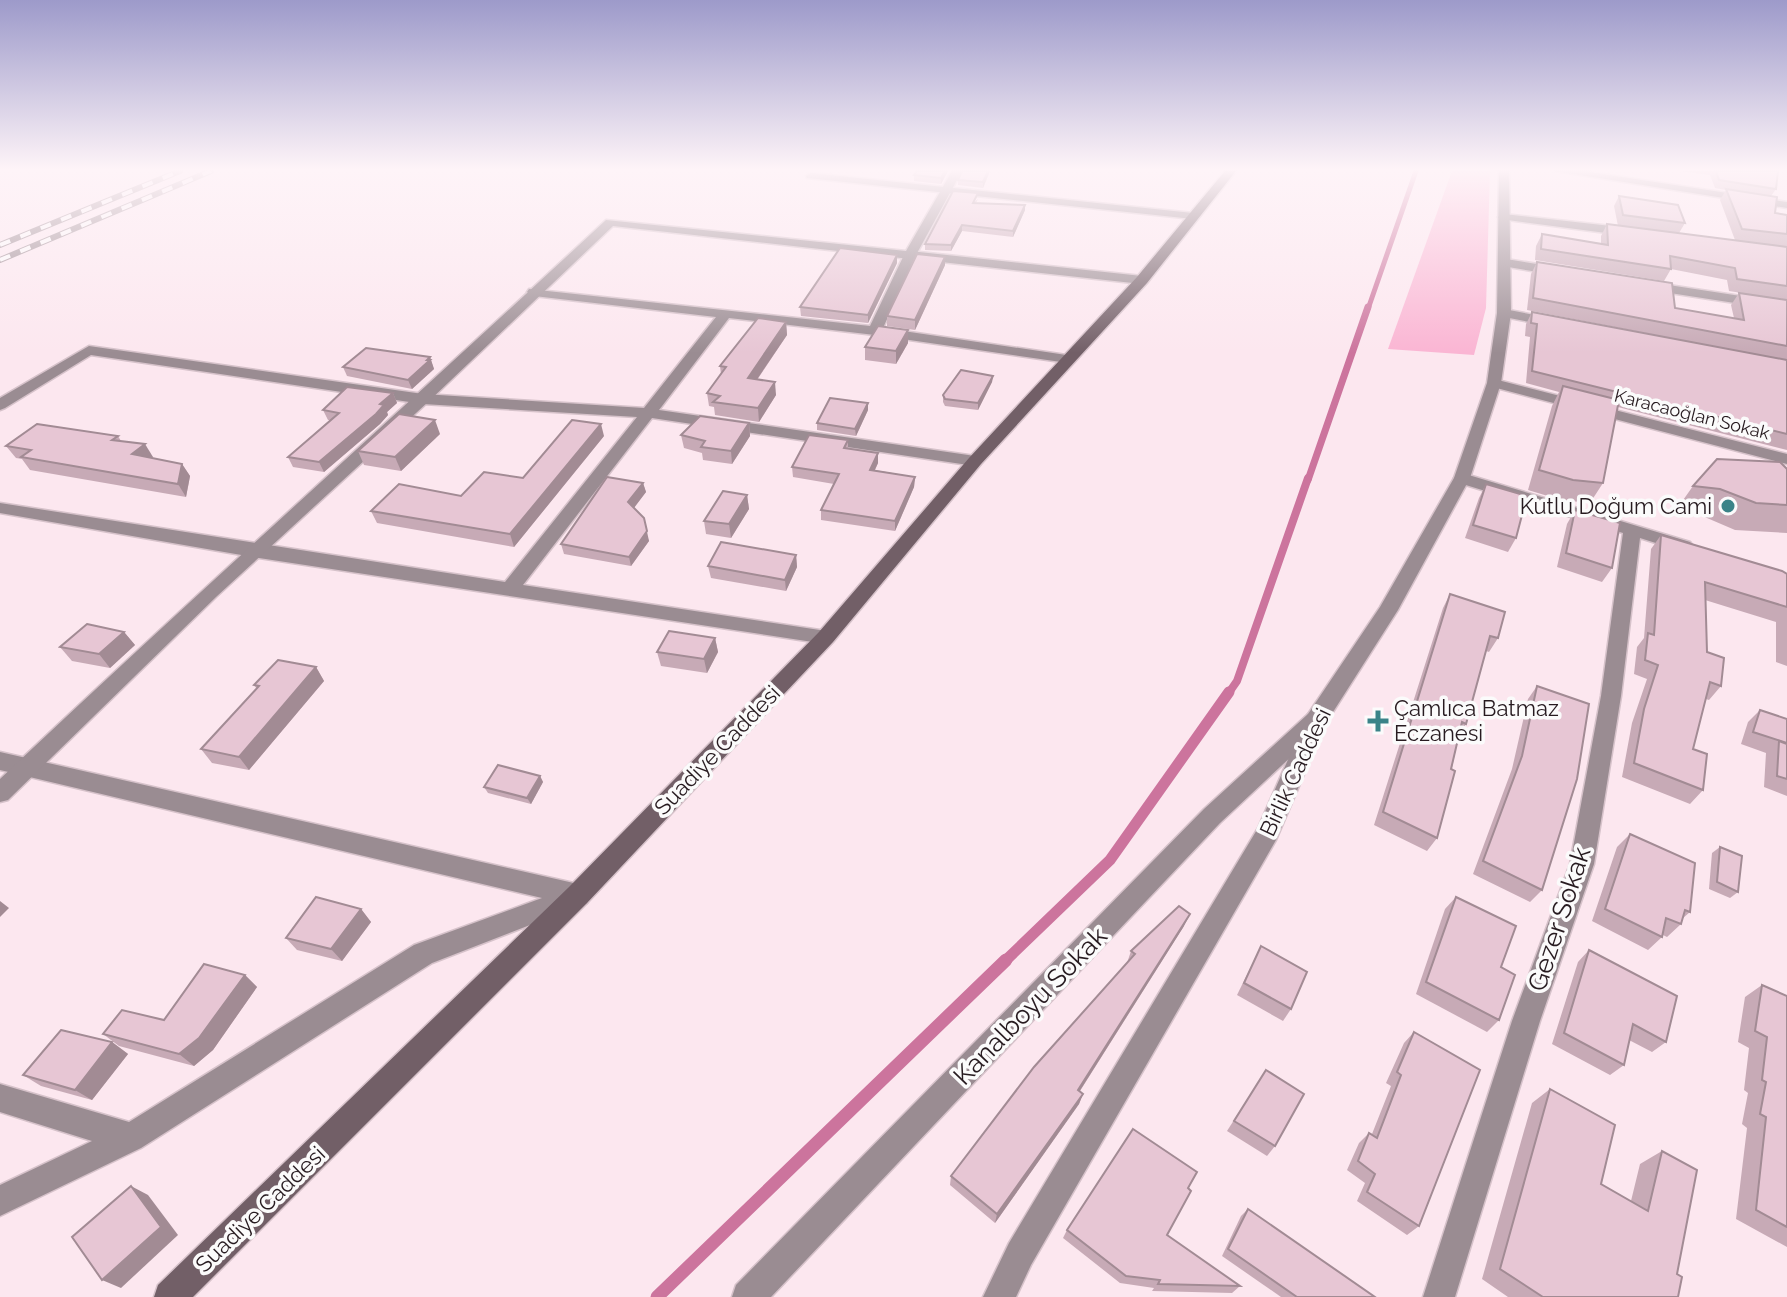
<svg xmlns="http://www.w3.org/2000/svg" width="1787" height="1297" font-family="Raleway,sans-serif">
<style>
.green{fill:#fab5d3}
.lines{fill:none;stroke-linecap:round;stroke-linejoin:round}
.stream-far4{stroke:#cc749d;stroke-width:5}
.stream-far3{stroke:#cc749d;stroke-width:7}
.stream-far2{stroke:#cc749d;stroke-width:8}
.stream-far1{stroke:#cc749d;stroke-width:11}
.stream{stroke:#cc749d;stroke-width:13}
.minor-casing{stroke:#d6c2ca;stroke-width:3}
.tertiary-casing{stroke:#d6c2ca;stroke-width:3}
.secondary-casing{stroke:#d6c2ca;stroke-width:3}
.minor{fill:#9a8c92;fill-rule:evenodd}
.tertiary{fill:#9a8c92;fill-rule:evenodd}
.secondary{fill:#725f67;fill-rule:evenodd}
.rail-casing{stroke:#97868d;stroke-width:6}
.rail{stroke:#fbfbfb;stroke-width:4;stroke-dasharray:11;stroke-linecap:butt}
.wall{fill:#c7aab6}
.shaded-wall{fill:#a28b94}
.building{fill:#e7c6d4;stroke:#a28b94;stroke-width:2}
.poi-dot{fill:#3a8388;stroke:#fbfbfb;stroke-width:3}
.labels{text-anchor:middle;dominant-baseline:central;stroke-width:7;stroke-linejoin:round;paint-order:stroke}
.far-street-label{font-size:18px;fill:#271b20;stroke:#fbfbfb}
.poi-label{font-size:22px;fill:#271b20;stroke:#fbfbfb;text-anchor:end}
.street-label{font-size:22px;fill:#271b20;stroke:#fbfbfb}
.near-street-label{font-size:26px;fill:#271b20;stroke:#fbfbfb}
</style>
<rect width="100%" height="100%" fill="#fce7ef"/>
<path class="green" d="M1452,171H1490L1486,308L1474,355L1388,349Z"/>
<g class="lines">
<path class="stream-far4" d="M1368,309L1416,171"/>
<path class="stream-far3" d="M1308,480L1368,307"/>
<path class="stream-far2" d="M1228,694L1237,681L1308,478"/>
<path class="stream-far1" d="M1004,962L1110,860L1229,692"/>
<path class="stream" d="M657,1297L1006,960"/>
<defs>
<g id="minor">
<path d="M1555,171H1583L1787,202V208Z"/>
<path d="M811,173L1193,213L1199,216L1193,219L807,178L806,176Z"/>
<path d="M1504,214L1629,228L1635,232L1629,236L1500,219L1498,217Z"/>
<path d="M910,251L1142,276L1148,280L1142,284L914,259L883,328L1073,356V362L1068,363L875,335L729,318L659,410L975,456L983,461L975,466L652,418L523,585L833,632L836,637L826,644L253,557L0,513V503L505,582L637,417L423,404L91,355L5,408L0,410V398L89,346L423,394L644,408L716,317L534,296L527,292L529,289L870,326L904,255Z"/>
<path d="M1506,259L1562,268L1568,272L1562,276L1502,266V260Z"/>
<path d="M1649,282L1787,303V311L1644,289L1643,286Z"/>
<path d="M1504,309L1555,319L1562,323L1555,327L1499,316V310Z"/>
<path d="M1494,379L1787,454V464L1489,386V380Z"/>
<path d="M1462,473L1690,542L1693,546L1684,552L1640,538L1621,696L1594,864L1540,1021L1455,1297H1423L1512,1021L1570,864L1601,696L1623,533L1456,482L1454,478Z"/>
<path d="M1316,712L1324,714L1327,720L1324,726L1220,823L771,1297H732L736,1285L1204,809L1308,714Z"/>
<path d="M0,752L578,884L587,887L590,895L587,903L432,963L141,1148L0,1216V1185L92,1141L0,1112V1084L129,1122L414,945L542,898L0,770Z"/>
</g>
<g id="tertiary">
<path d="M952,171H962L916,255L910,259L613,226L428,402L216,597L8,800L0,802V779C200,590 405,407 606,220L906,251Z"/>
<path d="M1499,171H1509L1511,313L1501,383L1470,478L1398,610L1326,723L1276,840L1031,1265L1016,1297H983L1009,1243L1258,828L1308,714L1380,607L1454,478L1487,383L1497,313Z"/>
</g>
<path id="secondary" d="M1225,171H1236L1147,283L981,464L833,642L587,903L193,1297H154L158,1285L569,887L819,632L969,458L1137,277Z"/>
</defs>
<use href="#minor" class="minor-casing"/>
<use href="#tertiary" class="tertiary-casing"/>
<use href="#secondary" class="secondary-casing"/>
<use href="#minor" class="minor"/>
<use href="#tertiary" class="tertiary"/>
<use href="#secondary" class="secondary"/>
<defs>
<g id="rail">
<path d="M0,245L180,171"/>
<path d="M0,260L211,171"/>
</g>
</defs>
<use href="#rail" class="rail-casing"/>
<use href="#rail" class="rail"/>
</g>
<g class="wall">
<path d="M948,171L941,184L914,181V175Z"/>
<path d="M990,171L983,188L958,185V180Z"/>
<path d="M1679,171H1778L1776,189L1771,196L1775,213L1787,215V247L1735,240L1720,200L1726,190L1715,188L1710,175Z"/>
<path d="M1619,196L1685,223L1679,233L1618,226L1614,206Z"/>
<path d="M978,199L976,203L1025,205V210L1013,237L962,231L951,251L925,250V244Z"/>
<path d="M1607,224L1787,247V300L1729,291L1727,280L1671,269L1664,281L1535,260L1536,246L1542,234L1601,244V236Z"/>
<path d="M897,255V263L868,323L801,316L800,307Z"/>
<path d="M945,257V265L915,330L887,326V316Z"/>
<path d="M1537,262L1675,308L1734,318L1731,305L1739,293L1787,300V450L1618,407L1603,483L1590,503L1561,500L1528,490L1552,406L1559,392L1526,383L1530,337L1525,336L1526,324L1532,312L1666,337L1527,310L1531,274Z"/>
<path d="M786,322L787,335L757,380L776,395L759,422L715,415L714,407L709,406L707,393L721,374L720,366Z"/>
<path d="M908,330V343L896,364L865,360V347Z"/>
<path d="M430,357L434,369L412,389L347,376L343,367Z"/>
<path d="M993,376L992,382L978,410L945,406L943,402V395Z"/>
<path d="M393,393L397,403L387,412L388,415L380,424L324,472L293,467L288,457L330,420H328L323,410Z"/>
<path d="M868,410L856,436L817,430V423Z"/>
<path d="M749,423L750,436L732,464L703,460L702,453L684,448L681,435Z"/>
<path d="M440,434L401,471L364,465L358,451Z"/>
<path d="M118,436L121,441L153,457L151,458L182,464L190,476L186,497L30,470L22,459L16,458L6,446Z"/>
<path d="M604,436L514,547L377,523L371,511L461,496L523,478Z"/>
<path d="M848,440V448L878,463L875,470L915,477L914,487L895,531L821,520V510L834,484L793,477L792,467Z"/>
<path d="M1787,469V533L1735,530L1700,515L1674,513L1693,486Z"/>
<path d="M643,483L646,492L634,507L649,541L631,566L564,554L561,544Z"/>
<path d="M1486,484L1516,538L1508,552L1465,538L1479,498Z"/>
<path d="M747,495L749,509L731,538L706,534L704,521Z"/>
<path d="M1575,510L1612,568L1602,582L1557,567L1567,524Z"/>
<path d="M1661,535L1787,574V666L1776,662V622L1705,600L1707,652L1721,686L1709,700L1706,699L1693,749L1703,790L1690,804L1622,777L1632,723L1647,679L1634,674L1637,647L1644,638L1651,549Z"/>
<path d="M796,555L797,567L786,591L711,578L708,566Z"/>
<path d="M1450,594L1498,638L1489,652L1486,651L1466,724L1459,735L1437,838L1427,851L1374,825L1443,608Z"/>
<path d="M124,632L135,645L110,668L72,661L60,647Z"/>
<path d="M715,638L718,652L707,673L661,666L657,652Z"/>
<path d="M316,667L324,681L249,770L212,763L201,749L257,689L254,685Z"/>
<path d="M1537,686L1542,890L1530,902L1473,874L1512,769L1528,699Z"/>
<path d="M1760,710L1787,719V796L1764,787L1766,753L1741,744L1748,722Z"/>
<path d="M540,776L543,782L531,804L488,793L484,787Z"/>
<path d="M1630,834L1690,912L1683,918L1681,924L1667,937L1663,935L1662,937L1648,950L1592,921L1617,847Z"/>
<path d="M1720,847L1738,892L1730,898L1709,889L1712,853Z"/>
<path d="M1456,897L1501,967L1499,1020L1487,1032L1416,994L1445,909Z"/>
<path d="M361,909L371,922L342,961L297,950L286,938Z"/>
<path d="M1184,926L1080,1091L1083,1094L1079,1104L995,1223L950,1185L951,1176L1127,963L1131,951Z"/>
<path d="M1261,946L1291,1009L1283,1021L1237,995Z"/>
<path d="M1589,950L1666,1042L1652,1052L1629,1040L1624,1065L1610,1075L1552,1044L1578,962Z"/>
<path d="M245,975L257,987L213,1050L194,1066L119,1046L103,1034L164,1020Z"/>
<path d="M1762,985L1787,996V1247L1736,1219L1747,1128L1742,1124L1748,1093L1744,1090L1749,1048L1738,1042L1745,997Z"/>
<path d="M1414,1032L1419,1226L1407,1235L1357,1201L1365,1183L1347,1170L1359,1143L1369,1133L1372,1134L1391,1086L1386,1083L1404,1043Z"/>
<path d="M112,1042L128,1054L92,1100L41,1086L23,1075Z"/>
<path d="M1266,1070L1275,1146L1267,1156L1227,1131Z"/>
<path d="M1550,1089L1601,1184L1631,1201L1640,1164L1662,1151L1677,1274L1678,1297H1508L1482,1279L1532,1103Z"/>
<path d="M1248,1209L1375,1297H1281L1222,1256L1241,1216Z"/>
<path d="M1067,1230L1167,1235L1240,1286L1232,1293L1152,1291L1154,1288L1120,1283L1063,1238Z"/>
</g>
<g class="shaded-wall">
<path d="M945,171H948L941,184V178Z"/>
<path d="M988,171H990L983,188V182Z"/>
<path d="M1025,205V210L1013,237V231Z"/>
<path d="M962,225V231L951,251V245Z"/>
<path d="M897,255V263L868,323V315Z"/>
<path d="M945,257V265L915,330V320Z"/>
<path d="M786,322L787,335L749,391L748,378Z"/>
<path d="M908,330V343L896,364V351Z"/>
<path d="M430,357L434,369L412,389L408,380Z"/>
<path d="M993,376L992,382L978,410V403Z"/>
<path d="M775,382L776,395L759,422L758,408Z"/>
<path d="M393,393L397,403L387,412L388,415L380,424L324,472L319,462Z"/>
<path d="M868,403V410L856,436L855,429Z"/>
<path d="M435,420L440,434L401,471L395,457Z"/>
<path d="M749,423L750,436L732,464L731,451Z"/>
<path d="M601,424L604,436L514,547L510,534Z"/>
<path d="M145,444L153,457L140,467L132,454Z"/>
<path d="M878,453V463L870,480V470Z"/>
<path d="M182,464L190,476L186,497L178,484Z"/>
<path d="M915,477L914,487L895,531V521Z"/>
<path d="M643,483L646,492L631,512L628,502Z"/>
<path d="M747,495L749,509L731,538L729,524Z"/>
<path d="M644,518L649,541L631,566L629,557Z"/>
<path d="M796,555L797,567L786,591L785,580Z"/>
<path d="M124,632L135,645L110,668L99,654Z"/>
<path d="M715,638L718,652L707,673L704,659Z"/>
<path d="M316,667L324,681L249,770L239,757Z"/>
<path d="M540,776L543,782L531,804L527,798Z"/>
<path d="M0,901L9,908L0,917Z"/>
<path d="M361,909L371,922L342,961L331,949Z"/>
<path d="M1190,914L1184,926L1074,1100L1078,1090Z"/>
<path d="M245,975L257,987L213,1050L194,1066L179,1054Z"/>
<path d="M112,1042L128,1054L92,1100L75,1090Z"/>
<path d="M1083,1094L1079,1104L995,1223L997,1214Z"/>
<path d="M131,1186L148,1195L178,1235L121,1288L102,1280Z"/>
</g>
<g class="building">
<path d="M917,171H945L941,178L914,175Z"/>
<path d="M962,171H988L983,182L958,180Z"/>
<path d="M1716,171H1778L1776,189L1719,180Z"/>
<path d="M1726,189L1777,197L1775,213L1787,215V234L1742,229Z"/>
<path d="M953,191L978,193L973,203L1025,205L1013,231L962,225L951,245L925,244Z"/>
<path d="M1619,196L1678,205L1685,223L1623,215Z"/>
<path d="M1607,224L1787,247V286L1737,279L1735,268L1670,256L1671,269L1541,249L1542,234L1608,245Z"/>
<path d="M840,248L897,255L868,315L800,307Z"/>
<path d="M917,254L945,257L915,320L887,316Z"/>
<path d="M1537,262L1672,283L1675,308L1744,320L1739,293L1787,300V346L1533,298Z"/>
<path d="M1532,312L1787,360V434L1532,371L1537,324L1531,323Z"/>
<path d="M758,318L786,322L748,378L775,382L758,408L713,402L720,396L707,393L726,367L720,366Z"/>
<path d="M878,326L908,330L896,351L865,347Z"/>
<path d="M366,348L430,357L427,360H430L408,380L343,367Z"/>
<path d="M961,370L993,376L978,403L945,399L943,395Z"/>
<path d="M1563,386L1619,400L1603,483L1573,480L1539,470Z"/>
<path d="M347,387L393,393L380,404L384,405L376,414L319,462L288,457L339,413L323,410Z"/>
<path d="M830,398L868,403L855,429L817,423Z"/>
<path d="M399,414L435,420L395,457L358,451Z"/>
<path d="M700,416L749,423L731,451L701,447L705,441L681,435Z"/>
<path d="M572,420L601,424L510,534L371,511L399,484L461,496L484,472L523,478Z"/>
<path d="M37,424L118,436L112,440L145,444L132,454L182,464L178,484L21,457L31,450L6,446Z"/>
<path d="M809,435L848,440L844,448L878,453L870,470L915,477L895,521L821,510L839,474L792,467Z"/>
<path d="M1717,459L1780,462L1787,469V505L1756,503L1720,489L1693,486Z"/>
<path d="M607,477L643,483L628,502L644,518L647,531L629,557L561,544Z"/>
<path d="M1486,484L1527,496L1516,538L1473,525Z"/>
<path d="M723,491L747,495L729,524L704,521Z"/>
<path d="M1575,510L1620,523L1612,568L1566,553Z"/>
<path d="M1661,535L1782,571L1787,574V607L1705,582L1707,652L1724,658L1721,686L1710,682L1693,749L1707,754L1703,790L1634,763L1644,709L1658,665L1645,660L1648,633L1654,635Z"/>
<path d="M721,542L796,555L785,580L708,566Z"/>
<path d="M1450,594L1505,612L1498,638L1490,636L1466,724L1462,722L1451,769L1455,771L1437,838L1383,812Z"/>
<path d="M87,624L124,632L99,654L60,647Z"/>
<path d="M669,631L715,638L704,659L657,652Z"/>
<path d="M278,660L316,667L239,757L201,749L259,686L254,685Z"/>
<path d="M1537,686L1589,704L1577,779L1542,890L1483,861L1522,756Z"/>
<path d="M1760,710L1787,719V743L1753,732Z"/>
<path d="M1779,741L1787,744V779L1777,776Z"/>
<path d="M498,765L540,776L527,798L484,787Z"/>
<path d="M1630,834L1695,863L1690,912L1685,910L1681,924L1666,918L1662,937L1605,909Z"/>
<path d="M1720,847L1742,856L1738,892L1717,882Z"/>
<path d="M316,897L361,909L331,949L286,938Z"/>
<path d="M1456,897L1516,926L1501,967L1515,975L1499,1020L1426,982Z"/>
<path d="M1179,906L1190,914L1078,1090L1083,1094L997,1214L951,1176L1034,1067L1135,954L1131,951Z"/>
<path d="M1261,946L1307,972L1291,1009L1244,983Z"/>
<path d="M1589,950L1677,996L1666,1042L1633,1024L1624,1065L1564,1033Z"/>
<path d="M204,964L245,975L199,1038L179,1054L103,1034L122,1010L164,1020Z"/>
<path d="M1762,985L1787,996V1227L1756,1210L1766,1117L1760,1114L1766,1082L1762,1080L1767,1037L1755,1031Z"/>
<path d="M61,1030L112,1042L75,1090L23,1075Z"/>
<path d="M1414,1032L1480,1070L1419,1226L1367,1192L1375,1174L1358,1161L1369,1133L1377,1138L1401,1075L1397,1072Z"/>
<path d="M1266,1070L1304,1094L1275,1146L1234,1121Z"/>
<path d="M1550,1089L1615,1125L1601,1184L1648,1211L1662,1151L1697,1170L1677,1274L1682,1277L1678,1297H1543L1500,1269Z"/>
<path d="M1133,1129L1197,1172L1188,1188L1191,1191L1167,1235L1240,1286L1158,1284L1160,1280L1126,1276L1067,1230Z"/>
<path d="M131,1186L161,1227L102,1280L72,1237Z"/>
<path d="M1248,1209L1375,1297H1297L1228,1249Z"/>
</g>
<linearGradient id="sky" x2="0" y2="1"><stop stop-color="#9d9aca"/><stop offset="0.48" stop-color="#fef4f8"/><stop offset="1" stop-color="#fef4f8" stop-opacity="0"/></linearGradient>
<rect width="1787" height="353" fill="url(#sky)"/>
<g class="poi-dot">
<circle cx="1728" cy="506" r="8"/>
<path d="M1374 709h8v8h8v8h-8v8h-8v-8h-8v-8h8z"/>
</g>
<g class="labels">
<g class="far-street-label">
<text transform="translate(1692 414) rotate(14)">Karacaoğlan Sokak</text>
</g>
<g class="poi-label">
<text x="1712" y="506">Kutlu Doğum Cami</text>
<text x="1394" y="708" text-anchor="start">Çamlıca Batmaz<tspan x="1394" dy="25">Eczanesi</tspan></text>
</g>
<g class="street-label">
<text transform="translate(717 750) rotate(-46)">Suadiye Caddesi</text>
<text transform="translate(1295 772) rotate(-65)">Birlik Caddesi</text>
<text transform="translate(260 1209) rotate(-44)">Suadiye Caddesi</text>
</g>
<g class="near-street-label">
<text transform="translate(1559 919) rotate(-72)">Gezer Sokak</text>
<text transform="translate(1030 1006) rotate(-46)">Kanalboyu Sokak</text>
</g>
</g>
</svg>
